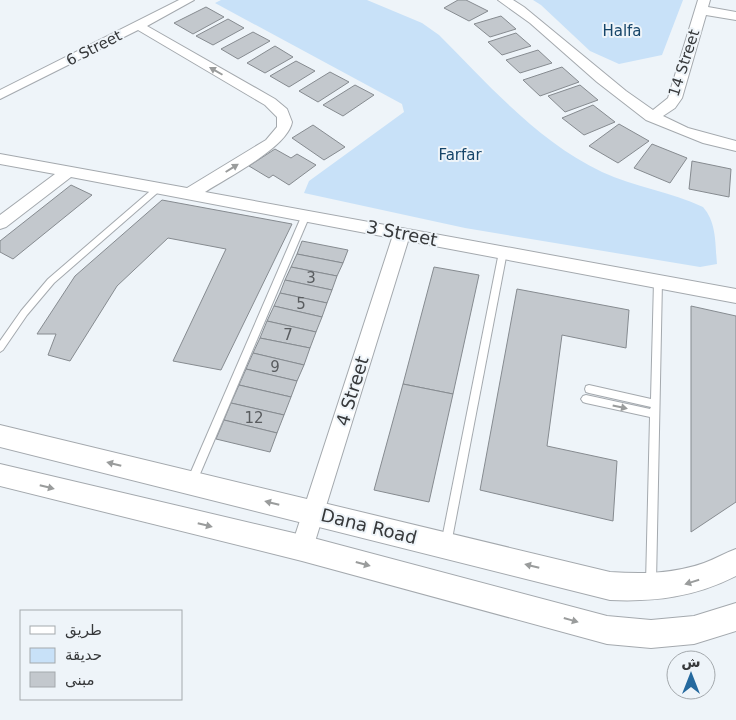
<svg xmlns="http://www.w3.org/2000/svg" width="736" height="720" font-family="'DejaVu Sans',Vazirmatn,sans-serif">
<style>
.green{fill:#c8e1f8}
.building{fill:#c3c8cd;stroke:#868b90}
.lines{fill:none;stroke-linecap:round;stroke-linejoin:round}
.service-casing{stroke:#a4a9ae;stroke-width:2}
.minor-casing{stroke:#a4a9ae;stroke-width:2}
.tertiary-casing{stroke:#a4a9ae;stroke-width:2}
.service{fill:#fff;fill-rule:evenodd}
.minor{fill:#fff;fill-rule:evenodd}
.tertiary{fill:#fff;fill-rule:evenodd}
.oneway{fill:#9a9c9c}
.labels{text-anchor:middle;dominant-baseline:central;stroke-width:4;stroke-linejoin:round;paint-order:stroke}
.far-park-label{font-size:15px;fill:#164569;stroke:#eef4f9}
.far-street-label{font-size:15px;fill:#36383a;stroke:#eef4f9}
.number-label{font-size:15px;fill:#595c5f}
.street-label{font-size:18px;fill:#36383a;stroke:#eef4f9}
</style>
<rect width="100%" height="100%" fill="#eef4f9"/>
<g class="green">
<path d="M221,0H367L422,23L439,35C489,85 537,141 602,172C635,187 671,192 703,207C717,223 715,244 717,264L700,267L465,228L304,193L309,181L404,112L402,104L215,3Z"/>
<path d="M533,0H683L662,55L619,64L590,51L541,5Z"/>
</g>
<g class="building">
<path d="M458,0H466L488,11L469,21L444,8Z"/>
<path d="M206,7L224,17L193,34L174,23Z"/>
<path d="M501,16L516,29L490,37L474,24Z"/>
<path d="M228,19L244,28L213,45L196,36Z"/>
<path d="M253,32L270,41L238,59L221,49Z"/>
<path d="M516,33L531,46L502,55L488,42Z"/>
<path d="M275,46L293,57L265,73L247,63Z"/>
<path d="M538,50L552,63L520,73L506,60Z"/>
<path d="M296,61L315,71L289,87L270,76Z"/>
<path d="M562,67L579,82L540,96L523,80Z"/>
<path d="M330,72L349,82L318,102L299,91Z"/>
<path d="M355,85L374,95L343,116L323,105Z"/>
<path d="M580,85L598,100L565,112L548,96Z"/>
<path d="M593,105L615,122L584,135L562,118Z"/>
<path d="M619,124L649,141L618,163L589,146Z"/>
<path d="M313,125L345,147L324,160L292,138Z"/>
<path d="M652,144L687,158L670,183L634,168Z"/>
<path d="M275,149L291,158L297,154L316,165L289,185L273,175L269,178L249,166Z"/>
<path d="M692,161L731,169L729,197L689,189Z"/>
<path d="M71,185L92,195L13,259L0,252V241Z"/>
<path d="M162,200L292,224L221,370L173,361L226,249L168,238L117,286L70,361L48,355L56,334H37L75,276Z"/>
<path d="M302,241L348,250L343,263L297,254Z"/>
<path d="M297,254L343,263L337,276L291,267Z"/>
<path d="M291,267L337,276L332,290L285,280Z"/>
<path d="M434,267L479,275L453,394L403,384Z"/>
<path d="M285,280L332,290L327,303L280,293Z"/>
<path d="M517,289L629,310L626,348L562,335L547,446L617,461L613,521L480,490Z"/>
<path d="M280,293L327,303L322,317L274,306Z"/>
<path d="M274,306L322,317L316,332L267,321Z"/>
<path d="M691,306L736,316V502L691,532Z"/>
<path d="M267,321L316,332L310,348L260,338Z"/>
<path d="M260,338L310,348L304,365L253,353Z"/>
<path d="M253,353L304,365L297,381L246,369Z"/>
<path d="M246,369L297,381L291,397L239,385Z"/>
<path d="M403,384L453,394L429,502L374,490Z"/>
<path d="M239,385L291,397L284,415L231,403Z"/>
<path d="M231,403L284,415L277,433L224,420Z"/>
<path d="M224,420L277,433L270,452L216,439Z"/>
</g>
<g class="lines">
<defs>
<g id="service">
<path d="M156,186H159L163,188L54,283L27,315L3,350L0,352V341L21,311L48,279Z"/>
<path d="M306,212L310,215L197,481L195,484L192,485L189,484L187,481L302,215Z"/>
<path d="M503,249L507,252L451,544L450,548L446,549L442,548L441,544L499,252Z"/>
<path d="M658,278L662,281L656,583L655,587L651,588L647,587L646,583L650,417L586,403L583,402L581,399L583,396L586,395L650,409L651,407L589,393L586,392L585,389L586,386L589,385L651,399L654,281Z"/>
</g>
<g id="minor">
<path d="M179,0H194L147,26L275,99L287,109L292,122C288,147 227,178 205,192L736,289V303L408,241L313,548L310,556L302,559L294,556L291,548L392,238L71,177L6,227L0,229V215L55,174L0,164V154L187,188L266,140L277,127V117L265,105L138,30L0,99V90Z"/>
<path d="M498,0H513L524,7L626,91L653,110L668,98L698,0H710L708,7L736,12V20L706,15L682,98L675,108L663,116L688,128L736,141V151L703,143L646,120L597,82L530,23Z"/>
</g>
<g id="tertiary">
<path d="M0,425L610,572C642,574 673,574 704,563C715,559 725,553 736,549V576C695,597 655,602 610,600L0,447Z"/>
<path d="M0,464L302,535L607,616L651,620L694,616L736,603V631L694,644L651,648L607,644L302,561L0,486Z"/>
</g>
</defs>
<use href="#service" class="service-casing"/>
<use href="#minor" class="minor-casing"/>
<use href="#tertiary" class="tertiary-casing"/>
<use href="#service" class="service"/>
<use href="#minor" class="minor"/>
<use href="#tertiary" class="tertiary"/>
</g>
<defs><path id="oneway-solid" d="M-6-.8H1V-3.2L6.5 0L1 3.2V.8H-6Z" transform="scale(1.25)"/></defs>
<g class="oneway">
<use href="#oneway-solid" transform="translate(216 71) rotate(-150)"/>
<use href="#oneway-solid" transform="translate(232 168) rotate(-32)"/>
<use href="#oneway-solid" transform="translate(620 407) rotate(12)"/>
<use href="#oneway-solid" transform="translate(114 464) rotate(-166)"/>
<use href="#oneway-solid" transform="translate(47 487) rotate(14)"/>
<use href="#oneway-solid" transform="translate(272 503) rotate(-166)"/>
<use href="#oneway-solid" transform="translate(205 525) rotate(14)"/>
<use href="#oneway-solid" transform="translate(363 564) rotate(15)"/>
<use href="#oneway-solid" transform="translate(532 566) rotate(-166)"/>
<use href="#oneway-solid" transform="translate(692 582) rotate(163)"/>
<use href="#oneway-solid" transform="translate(571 620) rotate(16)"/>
</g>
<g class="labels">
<g class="far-park-label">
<text x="622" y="31">Halfa</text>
<text x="460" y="155">Farfar</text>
</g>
<g class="far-street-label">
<text transform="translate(94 48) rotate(-27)">6 Street</text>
<text transform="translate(684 63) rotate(-72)">14 Street</text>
</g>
<g class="number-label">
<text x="311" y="278">3</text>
<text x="301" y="304">5</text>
<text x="288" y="335">7</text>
<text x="275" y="367">9</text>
<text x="254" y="418">12</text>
</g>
<g class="street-label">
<text transform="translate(402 233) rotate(11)">3 Street</text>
<text transform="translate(352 391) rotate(-73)">4 Street</text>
<text transform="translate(369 526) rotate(14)">Dana Road</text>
</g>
</g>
<rect x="20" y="610" width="162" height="90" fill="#eef4f9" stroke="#a4a9ad"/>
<rect x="30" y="626" width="25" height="8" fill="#ffffff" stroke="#a4a9ad"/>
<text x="65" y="635" font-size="15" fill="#36383a">طريق</text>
<rect x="30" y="648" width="25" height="15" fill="#c8e1f8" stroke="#a4a9ad"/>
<text x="65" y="660" font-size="15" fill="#36383a">حديقة</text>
<rect x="30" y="672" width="25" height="15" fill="#c3c8cd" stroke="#a4a9ad"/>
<text x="65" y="685" font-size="15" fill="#36383a">مبنى</text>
<g transform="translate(691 675)"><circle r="24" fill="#eef4f9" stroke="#a4a9ad"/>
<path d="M0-4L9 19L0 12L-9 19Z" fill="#25699e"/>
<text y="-8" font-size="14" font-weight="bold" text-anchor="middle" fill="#36383a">ش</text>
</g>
</svg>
